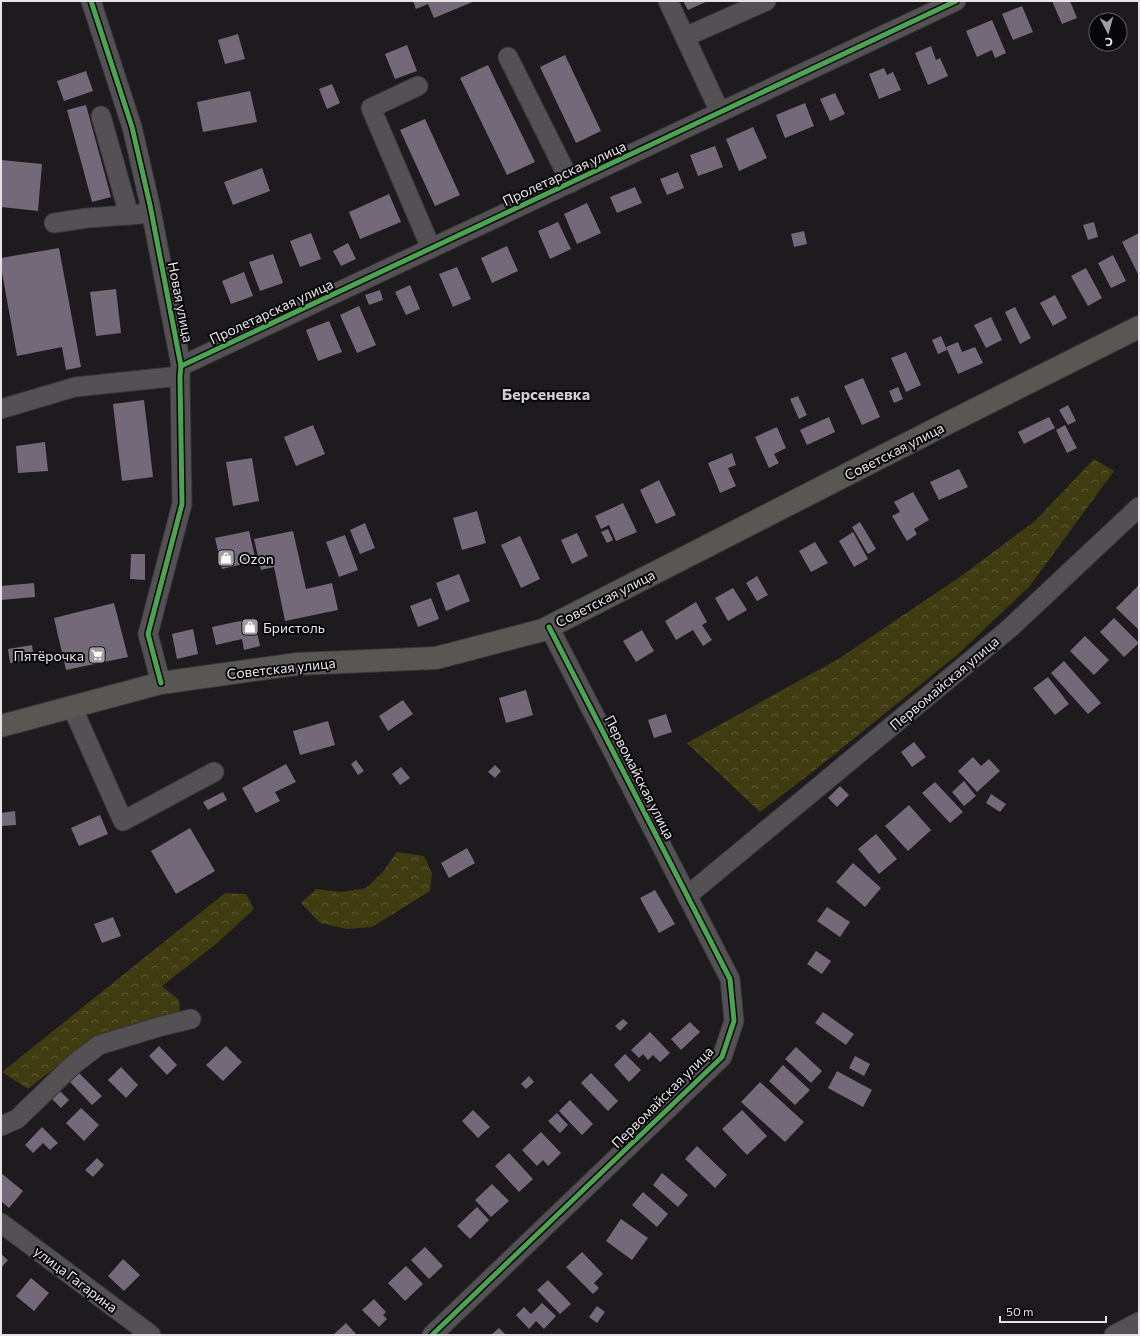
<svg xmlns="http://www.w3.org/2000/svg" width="1140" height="1336" font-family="Commissioner,sans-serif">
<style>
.forest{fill:url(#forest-crowns)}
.building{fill:#746979}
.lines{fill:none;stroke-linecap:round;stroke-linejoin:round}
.minor-casing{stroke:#383639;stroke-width:21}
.major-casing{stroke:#383639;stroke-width:24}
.minor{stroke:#535154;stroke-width:19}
.major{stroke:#585754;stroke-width:22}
.cycleway-casing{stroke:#070608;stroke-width:8}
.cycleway{stroke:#4ca352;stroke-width:5}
.labels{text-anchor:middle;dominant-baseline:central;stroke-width:4;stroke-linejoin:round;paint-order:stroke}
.street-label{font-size:14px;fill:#e7e4e8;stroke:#070608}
.poi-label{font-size:14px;fill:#e7e4e8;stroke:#070608;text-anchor:start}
.quarter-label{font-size:16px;font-weight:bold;fill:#d1ccd3;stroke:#070608}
</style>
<defs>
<pattern id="forest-crowns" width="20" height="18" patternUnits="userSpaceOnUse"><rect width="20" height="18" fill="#403c12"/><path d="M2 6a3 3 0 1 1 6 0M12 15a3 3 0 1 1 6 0" fill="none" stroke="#5c5834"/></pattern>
</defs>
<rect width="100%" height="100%" fill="#1d1b1e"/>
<g class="forest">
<path d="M1094,459L1114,471L1029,587L957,655L820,766L760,812L687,743L840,658L964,574L1035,521Z"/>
<path d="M397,852L424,856L432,873L430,891L372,927L347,929L320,923L301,903L316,889L342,892L366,888L382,873Z"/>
<path d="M225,893L246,894L254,909L216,944L162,986L179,1000L180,1013L111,1031L89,1041L28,1089L2,1072Z"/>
</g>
<g class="building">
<path d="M413,1H475L434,18L428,4L416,9Z"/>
<path d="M683,1H708L688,10Z"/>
<path d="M1052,1H1070L1077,18L1062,24Z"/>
<path d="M1022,6L1033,32L1013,40L1002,14Z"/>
<path d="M992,20L1006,53L995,58L992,50L977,57L966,31Z"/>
<path d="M238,34L245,59L225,64L218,40Z"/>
<path d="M407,45L417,71L395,79L385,54Z"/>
<path d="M931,46L936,60L940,58L948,76L928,85L915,53Z"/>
<path d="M565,55L601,131L576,143L540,67Z"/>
<path d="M488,65L535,162L507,175L460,78Z"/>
<path d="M884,68L887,75L893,72L901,90L879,99L869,74Z"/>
<path d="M86,71L93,91L64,101L57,81Z"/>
<path d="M332,84L340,103L327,109L319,89Z"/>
<path d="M250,91L257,122L203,132L197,102Z"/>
<path d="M835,93L845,114L830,121L820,99Z"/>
<path d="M805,103L814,126L785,138L776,115Z"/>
<path d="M86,105L111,197L92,202L67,110Z"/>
<path d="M425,119L460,195L435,206L400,130Z"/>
<path d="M753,127L767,158L739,171L726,139Z"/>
<path d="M715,146L723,167L698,176L690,155Z"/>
<path d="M1,160L42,164L38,211L1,207Z"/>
<path d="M262,168L270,191L233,205L224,182Z"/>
<path d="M678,172L684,188L667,195L660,179Z"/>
<path d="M635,187L642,203L617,213L610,197Z"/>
<path d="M389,194L401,222L360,239L349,212Z"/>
<path d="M587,203L601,233L577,244L564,214Z"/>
<path d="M558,222L571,249L550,259L538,231Z"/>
<path d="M1094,222L1098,237L1088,240L1083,225Z"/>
<path d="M804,231L807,244L794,247L791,234Z"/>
<path d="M311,233L321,259L300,267L290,241Z"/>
<path d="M1139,233V276L1122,242Z"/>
<path d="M348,243L356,259L341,266L333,251Z"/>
<path d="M507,246L518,271L492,283L481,258Z"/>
<path d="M59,248L81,367L66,370L62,347L17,356L1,267V258Z"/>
<path d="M273,254L283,283L260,291L249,262Z"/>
<path d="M1113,255L1126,281L1111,288L1098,263Z"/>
<path d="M457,267L471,299L453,307L439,274Z"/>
<path d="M1086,268L1102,298L1088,306L1071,276Z"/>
<path d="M244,272L253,296L231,304L222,281Z"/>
<path d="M410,285L420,309L406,315L395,292Z"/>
<path d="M116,289L121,333L96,336L90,292Z"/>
<path d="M380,290L383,300L369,305L365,295Z"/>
<path d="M1055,295L1067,318L1053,326L1040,303Z"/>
<path d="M359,306L376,345L357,353L340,315Z"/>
<path d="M1015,307L1031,338L1020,344L1005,312Z"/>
<path d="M991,317L1002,340L986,348L974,325Z"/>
<path d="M329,321L342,352L318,361L306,330Z"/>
<path d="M941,336L947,350L938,354L932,340Z"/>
<path d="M958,342L962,352L975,347L983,363L958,374L946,347Z"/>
<path d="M906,352L921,385L906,392L891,358Z"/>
<path d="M863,378L880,417L862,425L844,386Z"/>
<path d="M898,387L903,399L894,403L889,391Z"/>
<path d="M798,396L807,415L799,419L790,399Z"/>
<path d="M144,400L153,477L122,481L113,404Z"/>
<path d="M1068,405L1076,421L1068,425L1059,410Z"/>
<path d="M829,417L835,432L807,445L800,430Z"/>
<path d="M1049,417L1055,428L1024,444L1018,432Z"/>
<path d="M313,425L325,454L296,466L284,437Z"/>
<path d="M1065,425L1077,448L1067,453L1056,430Z"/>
<path d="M777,427L786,448L774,454L779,463L769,468L755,437Z"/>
<path d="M45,442L48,471L18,473L16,446Z"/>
<path d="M732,453L736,465L728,468L736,486L720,493L708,463Z"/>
<path d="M252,458L259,501L233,506L226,462Z"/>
<path d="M959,469L968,487L939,500L930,482Z"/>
<path d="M659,480L676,515L656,524L640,490Z"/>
<path d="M913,492L929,520L914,529L917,534L907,541L892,516L900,512L894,502Z"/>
<path d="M623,503L637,532L616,541L609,525L601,529L595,516Z"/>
<path d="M477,511L486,543L462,550L453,518Z"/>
<path d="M860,522L876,549L868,554L852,527Z"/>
<path d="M365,523L375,548L360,554L350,530Z"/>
<path d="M608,529L613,540L607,543L601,532Z"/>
<path d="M249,531L256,561L222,569L215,538Z"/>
<path d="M293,531L306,589L332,583L338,610L285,621L274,567L261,570L254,539Z"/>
<path d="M853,532L868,559L854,567L839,541Z"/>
<path d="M577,533L588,556L572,564L561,540Z"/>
<path d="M345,535L358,570L339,577L326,542Z"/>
<path d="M520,536L540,579L521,588L501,545Z"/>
<path d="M815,542L828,563L811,572L799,551Z"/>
<path d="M131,554H145V580L130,579Z"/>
<path d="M459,574L470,601L446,611L436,583Z"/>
<path d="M757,576L768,595L757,601L746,583Z"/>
<path d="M34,583L35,597L1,600V586Z"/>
<path d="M1138,586L1139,588V630L1116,608Z"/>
<path d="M733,588L747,610L728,621L715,598Z"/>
<path d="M431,598L439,619L418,627L410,606Z"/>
<path d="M696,602L707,622L702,625L712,640L703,646L693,630L676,640L665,621Z"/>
<path d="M114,603L128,657L66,670L54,618Z"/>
<path d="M254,618L260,646L244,650L242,639L216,645L212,627Z"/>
<path d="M1114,618L1139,643L1124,657L1100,632Z"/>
<path d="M193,629L198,654L177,659L172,634Z"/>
<path d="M642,630L654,651L636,662L623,641Z"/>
<path d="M1085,636L1109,660L1094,675L1070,651Z"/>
<path d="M32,645L34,659L10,663L8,649Z"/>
<path d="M1064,661L1101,703L1088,714L1051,673Z"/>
<path d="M1048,677L1069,704L1055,715L1033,688Z"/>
<path d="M526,690L533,715L506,723L499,698Z"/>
<path d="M403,700L413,714L388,731L379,716Z"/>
<path d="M666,714L672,732L654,738L648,720Z"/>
<path d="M328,721L335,745L300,755L293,731Z"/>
<path d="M914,742L926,757L912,767L901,752Z"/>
<path d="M973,757L981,766L989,759L1000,771L977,792L958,771Z"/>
<path d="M356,760L364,771L358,775L351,764Z"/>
<path d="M286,764L296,782L275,792L280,801L256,813L242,788Z"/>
<path d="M495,765L501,771L495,778L488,772Z"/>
<path d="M401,767L410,778L400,785L392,774Z"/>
<path d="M964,781L976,796L964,806L952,792Z"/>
<path d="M935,782L963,812L950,823L922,793Z"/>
<path d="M840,786L849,795L837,807L828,798Z"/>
<path d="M223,792L227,800L208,810L203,802Z"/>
<path d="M991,794L1006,804L1000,812L986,803Z"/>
<path d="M909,805L931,830L908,851L885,826Z"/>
<path d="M15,811L16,825L1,826V813Z"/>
<path d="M100,815L108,834L79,846L71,828Z"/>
<path d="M190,828L215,871L176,894L151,851Z"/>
<path d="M876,834L897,859L879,874L858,849Z"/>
<path d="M467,848L475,863L449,878L441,863Z"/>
<path d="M853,863L881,888L865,907L836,882Z"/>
<path d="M655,890L675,924L659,933L640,898Z"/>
<path d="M827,907L850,922L840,937L817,921Z"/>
<path d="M113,917L121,936L102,943L94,924Z"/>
<path d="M816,951L831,961L822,974L807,964Z"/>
<path d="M823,1012L854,1034L846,1045L815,1023Z"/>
<path d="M623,1019L628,1023L620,1031L615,1026Z"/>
<path d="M690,1022L700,1032L681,1050L671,1039Z"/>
<path d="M650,1032L670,1053L660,1062L653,1055L648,1060L643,1054L639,1058L631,1050Z"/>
<path d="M159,1046L177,1065L167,1075L149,1056Z"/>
<path d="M226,1046L242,1062L223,1081L206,1065Z"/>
<path d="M796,1047L822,1071L811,1083L785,1059Z"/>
<path d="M625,1054L641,1070L629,1082L614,1065Z"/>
<path d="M855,1056L870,1064L864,1076L849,1068Z"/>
<path d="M783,1065L810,1090L795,1105L769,1081Z"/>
<path d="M121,1067L138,1085L126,1098L108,1080Z"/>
<path d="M837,1071L872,1090L863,1107L828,1088Z"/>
<path d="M79,1073L102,1096L92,1105L70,1082Z"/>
<path d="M591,1073L618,1101L608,1111L581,1083Z"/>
<path d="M529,1076L534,1082L526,1089L521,1084Z"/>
<path d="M760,1082L804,1122L785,1142L741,1102Z"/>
<path d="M57,1088L69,1100L61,1108L49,1096Z"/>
<path d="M570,1100L593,1124L582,1135L559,1111Z"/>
<path d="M81,1108L99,1125L84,1141L66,1123Z"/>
<path d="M473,1110L490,1127L478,1138L462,1121Z"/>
<path d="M742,1110L767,1136L747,1155L722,1129Z"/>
<path d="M557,1113L568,1125L560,1133L548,1121Z"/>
<path d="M42,1127L58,1143L50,1150L43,1143L33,1153L25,1145Z"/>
<path d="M541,1132L561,1153L548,1166L543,1160L537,1166L522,1150Z"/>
<path d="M697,1146L727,1175L715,1188L685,1159Z"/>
<path d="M509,1153L533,1179L519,1192L495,1166Z"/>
<path d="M97,1158L104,1165L93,1177L85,1170Z"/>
<path d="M1,1173L23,1191L9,1208L1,1201Z"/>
<path d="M662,1173L688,1195L678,1207L653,1185Z"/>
<path d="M492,1184L509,1201L491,1217L475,1200Z"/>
<path d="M643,1192L668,1214L657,1227L632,1205Z"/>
<path d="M477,1207L489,1220L470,1239L457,1226Z"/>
<path d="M621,1219L648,1238L632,1260L606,1241Z"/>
<path d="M425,1247L443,1266L429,1279L411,1260Z"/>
<path d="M582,1252L603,1274L594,1283L599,1288L593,1294L566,1267Z"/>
<path d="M1,1254L8,1260L1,1268Z"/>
<path d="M123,1259L140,1275L124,1291L108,1276Z"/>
<path d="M406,1266L423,1284L405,1301L388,1283Z"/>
<path d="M31,1278L49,1293L34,1311L16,1296Z"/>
<path d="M548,1280L571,1304L560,1314L537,1290Z"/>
<path d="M374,1299L386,1312L383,1315L387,1319L379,1327L362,1310Z"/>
<path d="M542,1303L556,1316L544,1329L536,1321L529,1329L516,1315L524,1307L531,1314Z"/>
<path d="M597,1306L605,1312L597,1323L589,1317Z"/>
<path d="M346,1323L357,1335H333Z"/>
<path d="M499,1328L506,1335H491Z"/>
</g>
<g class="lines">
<defs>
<g id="minor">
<path d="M91,1L132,127L150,205L181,366L180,376L182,504L148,634L161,683"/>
<path d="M668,1L720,112"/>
<path d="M685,37L766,1"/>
<path d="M508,57L571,183"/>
<path d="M418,86L371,108L431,248"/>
<path d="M101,116L129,215"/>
<path d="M54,223L87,218L141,214"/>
<path d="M181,366L956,1"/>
<path d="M1,409L75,387L180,376"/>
<path d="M72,707L123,821L214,772"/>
<path d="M687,896L1010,628L1139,507"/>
<path d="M1,1126L17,1119L73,1065L99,1045L162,1026L191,1019"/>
<path d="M1,1223L151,1335"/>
<path d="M432,1335L722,1057L734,1021L730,979L549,627"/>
<path d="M1114,1335L1139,1322"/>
</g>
<path id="major" d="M1,726L161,683L297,664L436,658L543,630L932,431L1139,327"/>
</defs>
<use href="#minor" class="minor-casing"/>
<use href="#major" class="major-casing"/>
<use href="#minor" class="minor"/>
<use href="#major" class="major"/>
<defs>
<g id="cycleway">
<path d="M91,1L132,127L150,205L181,366L180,376L182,504L148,634L161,683"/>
<path d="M181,366L956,1"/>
<path d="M432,1335L722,1057L734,1021L730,979L549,627"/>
</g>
</defs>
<use href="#cycleway" class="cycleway-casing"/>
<use href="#cycleway" class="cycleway"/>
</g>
<defs>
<symbol id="shop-square" viewBox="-11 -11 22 22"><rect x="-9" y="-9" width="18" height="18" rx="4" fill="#a09ea1" stroke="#070608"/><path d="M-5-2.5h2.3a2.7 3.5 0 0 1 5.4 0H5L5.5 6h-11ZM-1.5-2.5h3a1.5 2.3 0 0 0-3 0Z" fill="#fff"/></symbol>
<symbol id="supermarket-square" viewBox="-11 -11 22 22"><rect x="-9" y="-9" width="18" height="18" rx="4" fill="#a09ea1" stroke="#070608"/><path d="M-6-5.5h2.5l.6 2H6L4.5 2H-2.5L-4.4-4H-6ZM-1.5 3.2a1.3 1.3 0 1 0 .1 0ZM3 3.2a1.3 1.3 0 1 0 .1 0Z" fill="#fff"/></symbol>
</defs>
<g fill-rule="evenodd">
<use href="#shop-square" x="216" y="548" width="20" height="20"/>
<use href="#shop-square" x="240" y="617" width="20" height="20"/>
<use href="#supermarket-square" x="87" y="645" width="20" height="20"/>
</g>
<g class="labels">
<g class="street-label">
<text transform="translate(564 173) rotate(-25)">Пролетарская улица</text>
<text transform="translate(181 302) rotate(79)">Новая улица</text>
<text transform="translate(271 311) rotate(-25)">Пролетарская улица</text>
<text transform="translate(894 451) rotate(-27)">Советская улица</text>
<text transform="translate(605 598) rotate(-27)">Советская улица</text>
<text transform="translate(281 668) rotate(-6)">Советская улица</text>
<text transform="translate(944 683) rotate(-40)">Первомайская улица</text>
<text transform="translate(640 777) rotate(63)">Первомайская улица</text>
<text transform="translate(662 1097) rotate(-45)">Первомайская улица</text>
<text transform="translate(76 1279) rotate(37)">улица Гагарина</text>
</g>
<g class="poi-label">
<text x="239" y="558">Ozon</text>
<text x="263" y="627">Бристоль</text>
<text x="84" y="655" text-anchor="end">Пятёрочка</text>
</g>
<g class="quarter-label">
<text x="546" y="393">Берсеневка</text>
</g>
</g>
<rect width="1140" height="1336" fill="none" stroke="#e7e4e8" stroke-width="4"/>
<g transform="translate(1108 32) rotate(174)"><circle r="19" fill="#070608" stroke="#615f62"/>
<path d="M0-3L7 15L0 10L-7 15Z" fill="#a09ea1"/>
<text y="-6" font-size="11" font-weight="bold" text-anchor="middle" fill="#e7e4e8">С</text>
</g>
<path d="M1000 1316v6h106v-6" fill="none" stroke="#e7e4e8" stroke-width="2"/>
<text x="1006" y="1316" font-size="12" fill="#e7e4e8" stroke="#070608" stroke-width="3" paint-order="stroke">50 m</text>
</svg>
